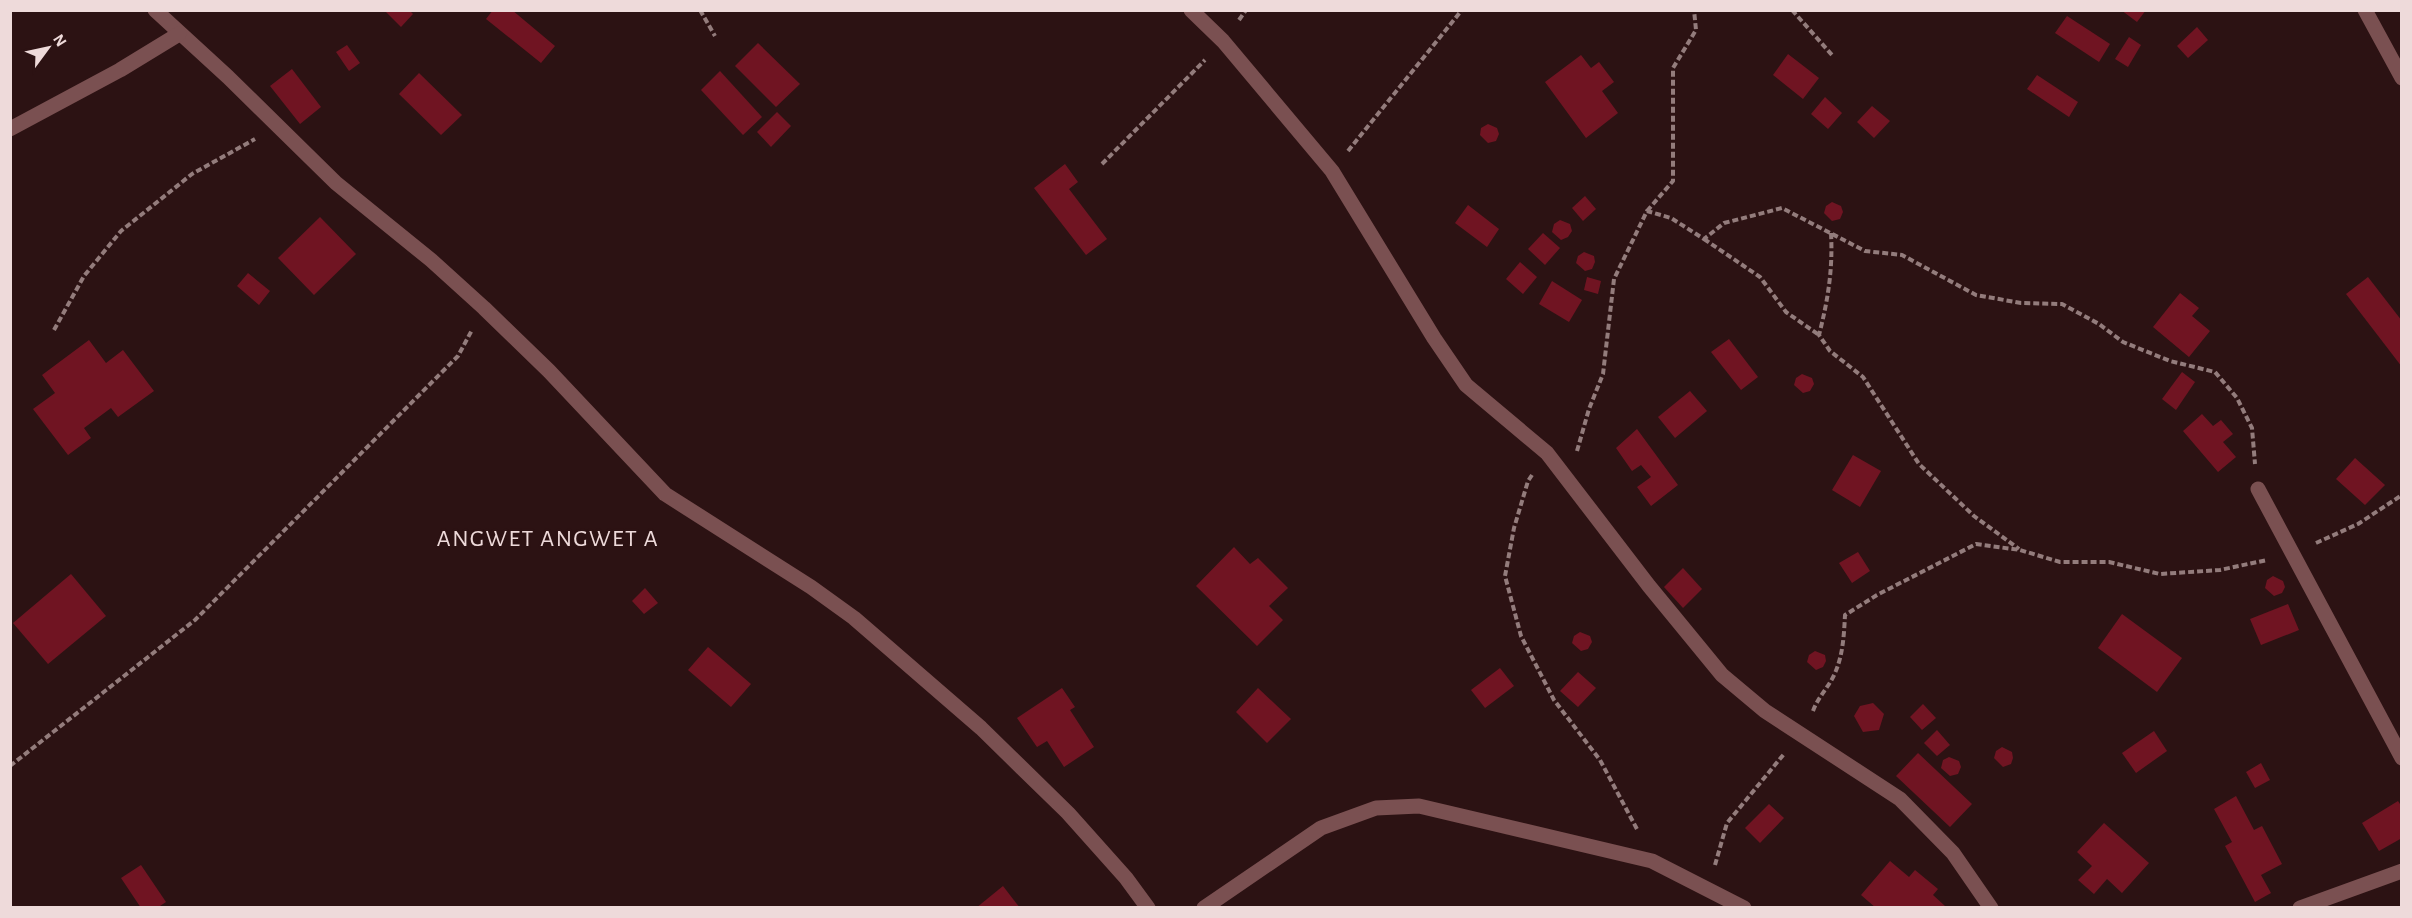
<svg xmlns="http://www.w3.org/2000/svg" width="2412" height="918" font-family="'Alegreya Sans',sans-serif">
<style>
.building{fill:#701422}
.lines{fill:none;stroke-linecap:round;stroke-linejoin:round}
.path{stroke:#937c7c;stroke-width:4;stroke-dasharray:6 3;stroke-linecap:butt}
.minor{stroke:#7a5051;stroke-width:15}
.labels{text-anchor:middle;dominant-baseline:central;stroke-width:4.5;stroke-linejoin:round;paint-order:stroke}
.quarter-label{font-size:24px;letter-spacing:1.5px;fill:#eedada;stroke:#2c1213}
</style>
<rect width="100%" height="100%" fill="#2c1213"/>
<g class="building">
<path d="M384,10H409L413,14L401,27Z"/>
<path d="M493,10H512L555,46L541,63L486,19Z"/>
<path d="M2121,10H2146L2137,22Z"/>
<path d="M2067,16L2110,44L2099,62L2055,33Z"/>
<path d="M2197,27L2208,40L2188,58L2177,46Z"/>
<path d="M2129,37L2141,45L2128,67L2115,59Z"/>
<path d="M758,43L800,84L776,107L735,66Z"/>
<path d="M347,45L360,63L349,71L336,52Z"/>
<path d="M1788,54L1819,78L1803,99L1773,75Z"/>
<path d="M1581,55L1591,68L1599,62L1614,82L1602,91L1618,113L1586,138L1545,82Z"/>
<path d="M292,69L321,107L300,124L270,86Z"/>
<path d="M720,71L762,117L743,135L701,90Z"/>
<path d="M419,73L462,115L441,135L399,94Z"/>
<path d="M2037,75L2078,102L2069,117L2027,89Z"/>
<path d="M1825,97L1842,113L1828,129L1811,114Z"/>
<path d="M1872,106L1890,121L1874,138L1857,122Z"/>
<path d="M777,112L791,126L771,147L757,132Z"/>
<path d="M1488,124L1497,128L1499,134L1496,141L1488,143L1480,135L1481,128Z"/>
<path d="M1065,164L1078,182L1069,189L1107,239L1086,255L1034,188Z"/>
<path d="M1585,196L1596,209L1583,221L1572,208Z"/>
<path d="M1832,202L1841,206L1843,212L1840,219L1832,221L1824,213L1826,206Z"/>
<path d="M1468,205L1499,229L1487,247L1455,223Z"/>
<path d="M320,217L356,254L314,295L278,258Z"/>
<path d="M1560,220L1570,224L1572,231L1568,237L1561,240L1552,232L1554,224Z"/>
<path d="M1543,233L1560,248L1545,265L1528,249Z"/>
<path d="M1584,252L1594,256L1595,262L1592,269L1585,271L1576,263L1578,256Z"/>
<path d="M1520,262L1537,277L1523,294L1506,279Z"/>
<path d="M248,273L270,291L259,305L237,286Z"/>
<path d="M1587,277L1601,281L1598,294L1584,290Z"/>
<path d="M2368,277L2402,321V367L2346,294Z"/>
<path d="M1552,281L1582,300L1569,322L1539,304Z"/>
<path d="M2180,293L2199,308L2192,316L2210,331L2189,357L2153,327Z"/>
<path d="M1729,339L1758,377L1741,390L1711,352Z"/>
<path d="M89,340L106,363L123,350L154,391L118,417L111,408L84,428L91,438L68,455L33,409L55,393L42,375Z"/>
<path d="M2182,372L2195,382L2176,410L2162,399Z"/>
<path d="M1802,374L1812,378L1814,384L1810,391L1803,393L1794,385L1796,378Z"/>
<path d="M1690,391L1707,411L1675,438L1658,417Z"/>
<path d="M2202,414L2213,426L2221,420L2233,434L2223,442L2236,457L2218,472L2183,431Z"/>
<path d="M1637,429L1678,485L1651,506L1637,487L1651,477L1641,465L1632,471L1616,448Z"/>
<path d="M1853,455L1881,471L1860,507L1832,490Z"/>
<path d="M2355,458L2385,485L2365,505L2336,479Z"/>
<path d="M1234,547L1250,564L1258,558L1288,588L1269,606L1283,620L1257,646L1196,586Z"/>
<path d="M1858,552L1870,571L1852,583L1839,563Z"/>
<path d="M1683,568L1702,589L1683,608L1664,587Z"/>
<path d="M71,574L106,616L48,664L13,623Z"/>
<path d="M2273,576L2283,581L2285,587L2282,593L2274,596L2265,588L2267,580Z"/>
<path d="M645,588L658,603L644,614L632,601Z"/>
<path d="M2288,604L2299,630L2261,645L2250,619Z"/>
<path d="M2122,614L2182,658L2157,692L2098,648Z"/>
<path d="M1580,632L1590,636L1592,642L1588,649L1581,651L1572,643L1574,636Z"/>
<path d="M708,647L751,684L731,707L688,670Z"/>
<path d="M1815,651L1825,655L1826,661L1823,667L1816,670L1807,662L1809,655Z"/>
<path d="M1500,668L1514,686L1485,708L1471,690Z"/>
<path d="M1578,672L1596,688L1578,707L1560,691Z"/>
<path d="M1062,688L1075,707L1070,710L1094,747L1064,767L1047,741L1037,747L1017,718Z"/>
<path d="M1258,688L1291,719L1267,743L1236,712Z"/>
<path d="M1873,703L1884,714L1879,730L1863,732L1854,716L1860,706Z"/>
<path d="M1923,704L1936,718L1922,730L1910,717Z"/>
<path d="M1937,730L1950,745L1937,756L1924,743Z"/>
<path d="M2154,731L2167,751L2136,773L2122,753Z"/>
<path d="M2002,747L2012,752L2013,758L2011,764L2003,767L1994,758L1996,751Z"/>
<path d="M1918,753L1972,804L1950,827L1896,776Z"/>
<path d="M1949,757L1959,761L1961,767L1958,774L1950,776L1941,768L1943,760Z"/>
<path d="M2261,763L2270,780L2255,788L2246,772Z"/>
<path d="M2236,796L2254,830L2262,826L2282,864L2261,875L2271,893L2255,902L2225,846L2232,842L2214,809Z"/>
<path d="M2398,801L2402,807V838L2379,851L2362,823Z"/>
<path d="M1769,804L1784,818L1760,843L1745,828Z"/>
<path d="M2104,823L2149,863L2122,893L2107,879L2094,894L2078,880L2092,866L2077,852Z"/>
<path d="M1890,861L1909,877L1915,870L1938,889L1933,895L1945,906L1943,908H1876L1861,895Z"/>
<path d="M141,865L166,902L157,908H141L121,878Z"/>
<path d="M1003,886L1020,908H976Z"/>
</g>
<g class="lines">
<g class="path">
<path d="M700,10L715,36"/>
<path d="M1792,10L1832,55"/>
<path d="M1239,20L1246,10"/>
<path d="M1348,151L1462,10"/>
<path d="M1102,164L1205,60"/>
<path d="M1647,211L1673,181V68L1696,30L1694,10"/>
<path d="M1831,233C1833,269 1828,300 1819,335L1830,351L1863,377L1919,464L1974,516L2019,549"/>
<path d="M1704,239L1760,277L1786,312L1819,335"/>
<path d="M54,330L84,276L121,231L192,174L255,139"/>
<path d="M1577,451L1589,409L1603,374L1614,279L1647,211L1671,218L1704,239L1724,223L1782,208L1865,251L1902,255L1976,295L2021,303L2062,304L2099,324L2123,342L2170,361L2215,372L2237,398L2252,428L2255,464"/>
<path d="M1532,475L1528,481L1514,528L1505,576L1521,636L1554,700L1600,760L1638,831"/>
<path d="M2316,543L2358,524L2402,495"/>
<path d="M1813,711C1818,697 1829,687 1835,673C1843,655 1844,635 1845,615L1877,595L1976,544L2020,550L2060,562H2109L2160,574L2220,570L2267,560"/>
<path d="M10,766L195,620L458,356L472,330"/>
<path d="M1715,865L1727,823L1784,754"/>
</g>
<g class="minor">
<path d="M155,10L228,77L336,183L431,260L484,308L549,371L665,494L811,587L854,618L981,728L1068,813L1126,878L1148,908"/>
<path d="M1191,10L1223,41L1332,171L1434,338L1466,385L1547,453L1649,586L1722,675L1765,711L1900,799L1953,853L1991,908"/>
<path d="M2365,10L2402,78"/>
<path d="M10,129L120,70L179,34"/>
<path d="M2258,489L2402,758"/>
<path d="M1204,908L1321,828L1376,808L1419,806L1652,861L1744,908"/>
<path d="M2300,908L2402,871"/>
</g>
</g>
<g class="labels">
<g class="quarter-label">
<text x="548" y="539">ANGWET ANGWET A</text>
</g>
</g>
<rect width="2412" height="918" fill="none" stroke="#eedada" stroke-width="24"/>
<g transform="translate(48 48) rotate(57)" stroke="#2c1213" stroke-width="4.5" paint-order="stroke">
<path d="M0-4.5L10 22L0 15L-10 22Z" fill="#eedada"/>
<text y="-9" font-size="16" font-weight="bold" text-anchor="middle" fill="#eedada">N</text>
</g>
</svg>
